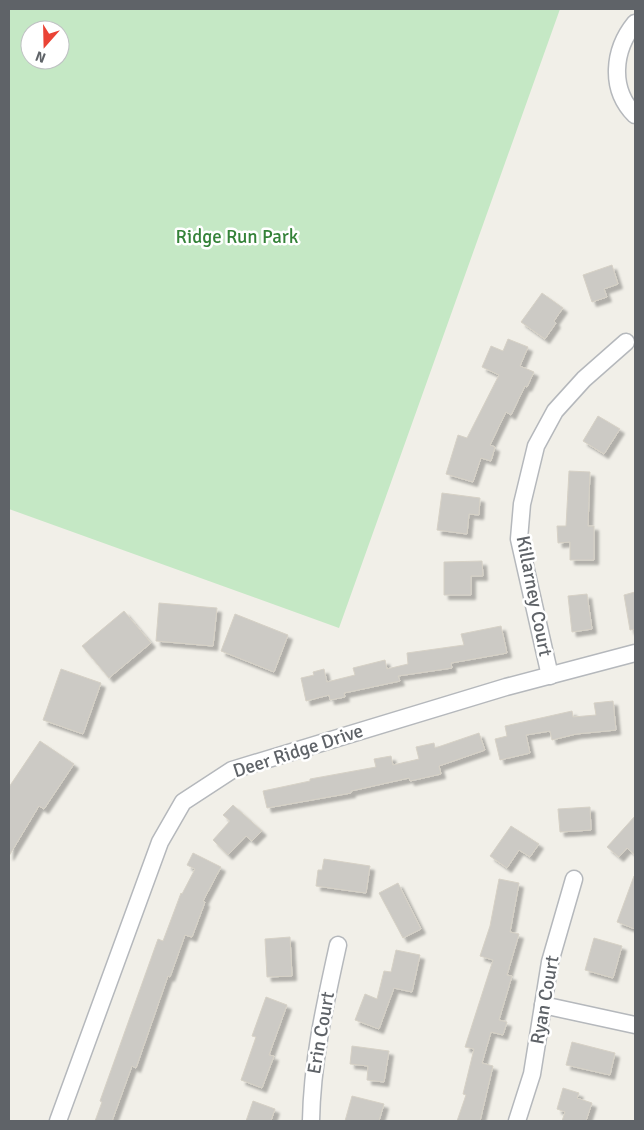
<svg xmlns="http://www.w3.org/2000/svg" width="644" height="1130" font-family="Signika,sans-serif">
<style>
.green{fill:#c5e8c5;fill-rule:evenodd}
.building{fill:#cccac5;stroke:#d6d1c6;filter:url(#shadow)}
.lines{fill:none;stroke-linecap:round;stroke-linejoin:round}
.minor-casing{stroke:#b5b8bc;stroke-width:19}
.minor{stroke:#fff;stroke-width:16}
.labels{text-anchor:middle;dominant-baseline:central;stroke-width:5;stroke-linejoin:round;paint-order:stroke}
.park-label{font-size:19px;fill:#348238;stroke:#fff}
.street-label{font-size:19px;fill:#5f6368;stroke:#fff}
</style>
<defs>
<filter id="shadow"><feDropShadow dx="4.5" dy="4.5" stdDeviation="1" flood-color="#0004"/></filter>
</defs>
<rect width="100%" height="100%" fill="#f1efe8"/>
<path class="green" d="M9,9H560L339,628L9,509ZM30,30H60V60H30Z"/>
<g class="building">
<path d="M612,265L618,284L604,289L607,297L592,302L583,275Z"/>
<path d="M542,293L563,308L554,321L556,323L545,339L521,322Z"/>
<path d="M508,339L528,347L520,366L534,372L527,387L525,386L511,415L506,412L490,445L495,447L491,461L481,458L473,482L446,474L458,435L467,438L499,375L482,367L491,346L503,351Z"/>
<path d="M598,416L620,429L604,454L583,441Z"/>
<path d="M569,471L590,472L588,526H594V560H570V542L558,543L557,526H566Z"/>
<path d="M442,493L480,498L479,515L469,514L467,534L437,530Z"/>
<path d="M482,561L483,576H471V595H444V562Z"/>
<path d="M635,592V629L630,630L624,595Z"/>
<path d="M587,594L592,629L572,632L568,596Z"/>
<path d="M159,603L217,608L213,646L156,641Z"/>
<path d="M124,611L151,643L109,678L82,646Z"/>
<path d="M235,614L288,635L274,672L221,651Z"/>
<path d="M501,626L507,653L451,663L452,668L398,676L400,681L344,693L345,697L330,700L329,695L306,701L301,678L314,675L313,672L324,669L327,682L355,675L353,668L385,660L387,669L408,664L407,653L464,645L461,634Z"/>
<path d="M61,669L101,683L83,734L43,720Z"/>
<path d="M613,701L616,730L576,734L552,740L550,731L526,735L530,753L500,760L495,739L507,736L505,726L572,711L573,717L596,715L594,703Z"/>
<path d="M479,733L485,750L439,766L441,774L410,781L409,778L351,791V793L267,808L263,791L310,781V779L376,767L374,759L391,756L393,765L419,759L416,747L434,743L435,748Z"/>
<path d="M40,741L74,764L44,809L39,806L9,856V787Z"/>
<path d="M233,805L262,831L252,841L246,836L228,855L213,840L230,821L223,815Z"/>
<path d="M590,807L591,830L560,832L558,809Z"/>
<path d="M635,816V855L627,848L619,857L607,847Z"/>
<path d="M511,826L539,844L530,857L519,850L507,868L490,856Z"/>
<path d="M193,853L221,867L203,901L205,902L192,937L185,935L170,977L168,976L136,1068L132,1066L112,1121H95L102,1102L100,1101L158,939L163,941L181,893L182,894L195,869L187,865Z"/>
<path d="M324,859L370,866L366,893L316,886L318,870H322Z"/>
<path d="M634,876H635V929L617,922Z"/>
<path d="M499,879L519,883L510,932L519,934L507,975L512,976L499,1020L507,1022L503,1035L491,1032L482,1063L493,1066L480,1121H457L466,1095L463,1094L474,1049L465,1047L493,960L480,956L490,926Z"/>
<path d="M398,883L421,929L403,938L379,893Z"/>
<path d="M290,937L292,976L267,977L265,939Z"/>
<path d="M594,938L622,946L613,978L585,970Z"/>
<path d="M396,950L420,955L412,992L394,988L379,1029L355,1020L365,994L377,999L384,971L391,972Z"/>
<path d="M266,997L287,1005L269,1055L274,1056L262,1088L241,1080L256,1037L252,1036Z"/>
<path d="M572,1042L615,1053L610,1075L566,1065Z"/>
<path d="M352,1046L389,1051L384,1082L367,1080L368,1066L350,1064Z"/>
<path d="M563,1088L579,1093L577,1098L592,1103L586,1121H562L565,1112L557,1109Z"/>
<path d="M352,1096L384,1104L379,1121H345Z"/>
<path d="M253,1101L275,1109L271,1121H246Z"/>
</g>
<g class="lines">
<defs>
<g id="minor">
<path d="M635,23C613,50 609,89 635,115"/>
<path d="M550,676L519,539L522,504L536,446L555,411L584,379L626,342"/>
<path d="M543,1005L635,1025"/>
<path d="M58,1121L160,842L183,802L232,770L506,687L635,653"/>
<path d="M311,1121C312,1061 325,1004 338,945"/>
<path d="M517,1121L532,1074L550,962L574,879"/>
</g>
</defs>
<use href="#minor" class="minor-casing"/>
<use href="#minor" class="minor"/>
</g>
<g class="labels">
<g class="park-label">
<text x="237" y="237">Ridge Run Park</text>
</g>
<g class="street-label">
<text transform="translate(534 596) rotate(79)">Killarney Court</text>
<text transform="translate(298 751) rotate(-18)">Deer Ridge Drive</text>
<text transform="translate(545 1000) rotate(-80)">Ryan Court</text>
<text transform="translate(321 1033) rotate(-80)">Erin Court</text>
</g>
</g>
<rect width="644" height="1130" fill="none" stroke="#5f6368" stroke-width="20"/>
<g transform="translate(45 45) rotate(200)"><circle r="24" fill="#ffffff" stroke="#bfc1c3"/>
<path d="M0-4L9 19L0 12L-9 19Z" fill="#ea4335"/>
<text y="-8" font-size="14" font-weight="bold" text-anchor="middle" fill="#5f6368">N</text>
</g>
</svg>
